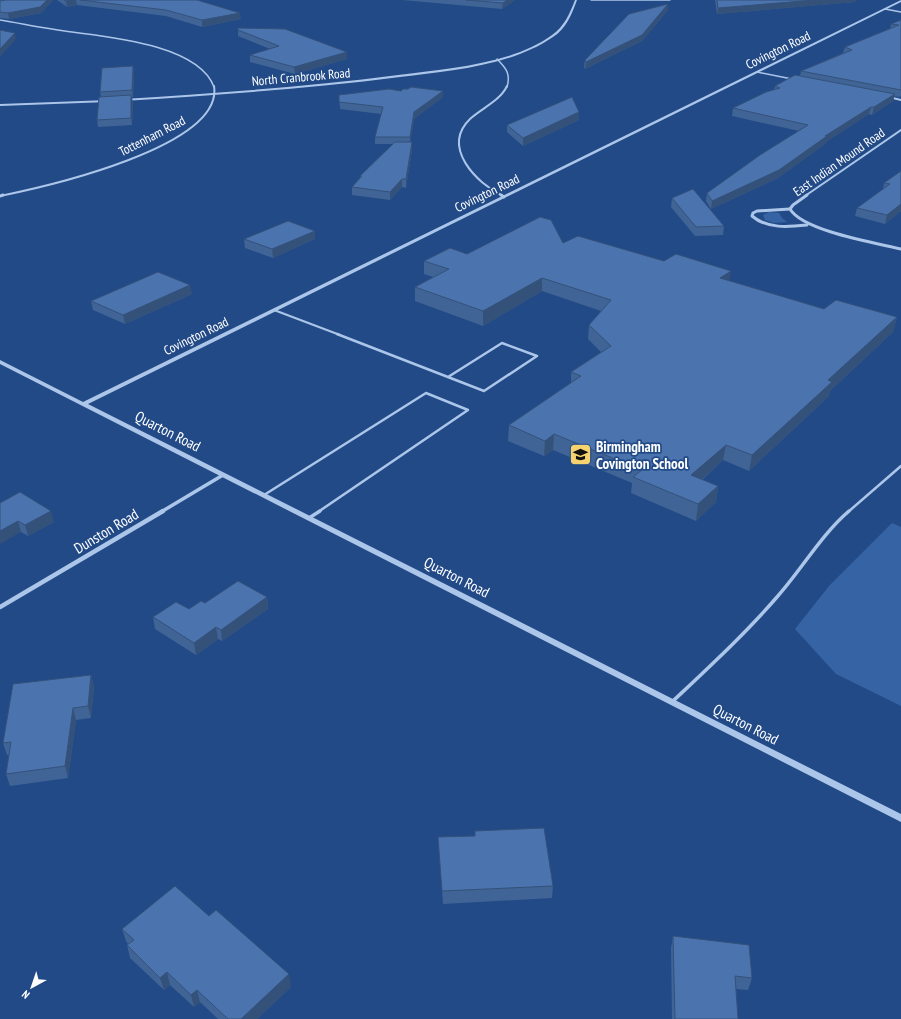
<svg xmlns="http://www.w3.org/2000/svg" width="901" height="1019" font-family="'PT Sans Narrow',sans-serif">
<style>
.green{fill:#3663a4}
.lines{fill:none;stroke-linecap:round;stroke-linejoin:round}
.service-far2{stroke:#acc6ea;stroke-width:2}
.service-far1{stroke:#acc6ea;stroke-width:2.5}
.service{stroke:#acc6ea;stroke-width:3.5}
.minor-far4{stroke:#acc6ea;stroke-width:1.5}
.minor-far3{stroke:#acc6ea;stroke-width:2}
.minor-far2{stroke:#acc6ea;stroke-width:3}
.minor-far1{stroke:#acc6ea;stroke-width:3.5}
.minor{stroke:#acc6ea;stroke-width:4.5}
.tertiary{fill:#acc6ea;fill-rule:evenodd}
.wall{fill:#406496}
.shaded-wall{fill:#34517a}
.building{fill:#4b74af;stroke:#34517a}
.labels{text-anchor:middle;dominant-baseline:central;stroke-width:3.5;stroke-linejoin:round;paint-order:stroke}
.far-street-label{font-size:13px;fill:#fff;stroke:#224a87}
.street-label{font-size:15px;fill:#fff;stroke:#224a87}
.poi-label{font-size:15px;font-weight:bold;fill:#fff;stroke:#224a87;text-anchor:start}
</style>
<rect width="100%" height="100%" fill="#224a87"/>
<g class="green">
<path d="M769,212L779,213L782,218L787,222L774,223L765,220L763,215Z"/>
<path d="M892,523L901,527V706L836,674L795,629L829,586Z"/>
</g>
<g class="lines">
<path class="service-far2" d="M274,310L340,335"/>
<g class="service-far1">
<path d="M337,334L484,391L537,356L502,343L448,377"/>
<path d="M264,495L426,393L468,410L318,512"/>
<path d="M848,512L901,466"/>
</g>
<g class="service">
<path d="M309,518L320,511"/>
<path d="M672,702C708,668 745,634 777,597C802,569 821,535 849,511"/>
</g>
<g class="minor-far4">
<path d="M591,0H670"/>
<path d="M885,9L901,12"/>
<path d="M0,20C24,24 48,29 72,32C110,37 199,45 214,87"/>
<path d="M497,59C506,68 511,74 507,87"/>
<path d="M757,72L792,79"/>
</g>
<g class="minor-far3">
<path d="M889,97L901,100"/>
<path d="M0,196C44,187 224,147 214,86"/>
<path d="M503,196C476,183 441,147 470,119C482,108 500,101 507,86"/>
<path d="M805,196L901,130"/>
</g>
<g class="minor-far2">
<path d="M501,195L504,197"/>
<path d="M807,195L793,205L790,209C803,231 876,243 901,249"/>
<path d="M0,196L3,195"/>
<path d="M790,209L757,211L753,213L752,216C767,229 788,227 807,225"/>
</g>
<path class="minor-far1" d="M161,512L223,475"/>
<path class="minor" d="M0,607L163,511"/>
<g class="tertiary">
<path d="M575,0H577C572,14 566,29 553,37C511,66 449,71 400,77C308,89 215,95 123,101L121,100L123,99C215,93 307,87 398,75C446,69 513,64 552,35C564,27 570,13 575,0Z"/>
<path d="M901,0V2L88,404L901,814V822L0,364V360L2,361L83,402Z"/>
<path d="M109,100L108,102L0,106V104Z"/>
</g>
</g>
<g class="wall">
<path d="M0,0H53L41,13L9,19L0,18Z"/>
<path d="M57,0H197L241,19L202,27L166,16L77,5L67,7Z"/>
<path d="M402,0H515L502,9Z"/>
<path d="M715,0H856L855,2L717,14Z"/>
<path d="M668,4V10L642,41L585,69L584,67L585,60Z"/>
<path d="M901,20V96L899,97L894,96L893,101L872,115L869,114L826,142L825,144L778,178L711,209L706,201L707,193L799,131L732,116L733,108L774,90L775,86L800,76L801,71L843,53L845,47L890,29L891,24Z"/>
<path d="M238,30L347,52V59L295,74L250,62V55L270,49L238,36Z"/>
<path d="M133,66L134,73L133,97H132L133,103L132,125L98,127L97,120L101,97L100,92Z"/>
<path d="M401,91L443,97L414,119L410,142H412V149L406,188L402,187L390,200L352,195V187L360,178V176L393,144H375V137L381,114L340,109L339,95Z"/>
<path d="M579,120L523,146L507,132V125Z"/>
<path d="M901,171V211L885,224L855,216L857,208L883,189L884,183Z"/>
<path d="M672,198L724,226L723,235L695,236L671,207Z"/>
<path d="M244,239H315L273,258L245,248Z"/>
<path d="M563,243L730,281L824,309L897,317L893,332L830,391L828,397L749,471L723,460L702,480L718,486L716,502L696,521L631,493L632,483L553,450L544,456L508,441L509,425L571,383V372L601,352L588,339L589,325L601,311L542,291L483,326L415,301V287L433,277L424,274V261L467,254Z"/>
<path d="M192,294L125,324L93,310L91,301Z"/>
<path d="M0,503L54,522L28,536L21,532Z"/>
<path d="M267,597L268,609L222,641L218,639L196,655L155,629L153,617L189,609L205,603Z"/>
<path d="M91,675L94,687L91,718L76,720L68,778L10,786L6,774L9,755H7L3,743Z"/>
<path d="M438,837L553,886L552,898L443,904L439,850Z"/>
<path d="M209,916L291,987L257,1019H218L200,1002L194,1007L170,985L164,990L130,958L127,945L128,944L126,941L122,929Z"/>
<path d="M673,936L752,978L748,990L736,989L738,1019H672L671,948Z"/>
</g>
<g class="shaded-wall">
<path d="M47,0H53L41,13L9,19L8,13Z"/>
<path d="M73,0H76L77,5L67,7L66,1Z"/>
<path d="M507,0H515L502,9L503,3Z"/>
<path d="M815,0H856L855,2L717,14L718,8Z"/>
<path d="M668,4V10L642,41L585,69L586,62Z"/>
<path d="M240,13L241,19L202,27V20Z"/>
<path d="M15,33L16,39L0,57V49Z"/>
<path d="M347,52V59L295,74L294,67Z"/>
<path d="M133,66L134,73L133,97L132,90Z"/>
<path d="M443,91V97L414,119L410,144V137L414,112Z"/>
<path d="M895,94L893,101L872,115L874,107Z"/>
<path d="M131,95L133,103L132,125L131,118Z"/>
<path d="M871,107L869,114L826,142L825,144L778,178L711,209L712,201L825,136Z"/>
<path d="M579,112V120L523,146V138Z"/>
<path d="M412,142V149L406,188V179Z"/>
<path d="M402,179V187L390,200V192Z"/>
<path d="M901,204V211L885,224L887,215Z"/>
<path d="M315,231V239L273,258L272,249Z"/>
<path d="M731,271L729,284L720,278Z"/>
<path d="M542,278V291L483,326V311Z"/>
<path d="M190,285L192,294L125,324L123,315Z"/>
<path d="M897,317L893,332L830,391L828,397L749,471L752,455L828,380Z"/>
<path d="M554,434L553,450L544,456L545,441Z"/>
<path d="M726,445L723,460L689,491L691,475Z"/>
<path d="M718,486L716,502L696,521L698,504Z"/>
<path d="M51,511L54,522L28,536L25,525Z"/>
<path d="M18,521L21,532L0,544V531Z"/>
<path d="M267,597L268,609L222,641L221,630Z"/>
<path d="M216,627L218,639L196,655L194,643Z"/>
<path d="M91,675L94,687L91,718L88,706Z"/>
<path d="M73,708L76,720L68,778L65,766Z"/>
<path d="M167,972L170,985L164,990L160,978Z"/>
<path d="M289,974L291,987L257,1019H241Z"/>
<path d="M197,990L200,1002L194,1007L191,995Z"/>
</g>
<g class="building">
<path d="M6,0H47L40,7L8,13L0,12V1Z"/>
<path d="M64,0H73L66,1Z"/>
<path d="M80,0H197L240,13L202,20L166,10Z"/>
<path d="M466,0H507L503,3Z"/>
<path d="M717,0H815L718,8Z"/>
<path d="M668,4L642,35L586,62L585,60L629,14Z"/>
<path d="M901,20V90L801,71L852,50L845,47L899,25L891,24Z"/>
<path d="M238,28L285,29L347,52L294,67L250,55L279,46L238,30Z"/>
<path d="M0,30L15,33L0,49Z"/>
<path d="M133,66L132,90L100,92L102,68Z"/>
<path d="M795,75L895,94L874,107H871L825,136H827L779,170L712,201L707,193L760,155L808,125L733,108L766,92L780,88L775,86Z"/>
<path d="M411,87L443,91L414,112L410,137H375L383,107L339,102V95L389,89L401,91L403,89H408Z"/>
<path d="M131,95V118L97,120L99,97Z"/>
<path d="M572,97L579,112L523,138L507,125Z"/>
<path d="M395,142H412L406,179H402L390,192L352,187L362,176H360Z"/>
<path d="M901,171V204L887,215L857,208L890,184L884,183Z"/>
<path d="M693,189L724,226L696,227L672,198Z"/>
<path d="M540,217L551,220L563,243L578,236L664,261L676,254L731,271L720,278L824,309L836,300L897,317L828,380L832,382L752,455L726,445L691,475L718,486L698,504L633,477L642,470L554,434L545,441L509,425L581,376L571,372L611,346L589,325L611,300L542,278L483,311L415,287L449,269L424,261L450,248L467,254Z"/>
<path d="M288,221L315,231L272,249L244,239Z"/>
<path d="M158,272L190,285L123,315L91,301Z"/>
<path d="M20,492L51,511L25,525L18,521L0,531V503Z"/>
<path d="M238,581L267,597L221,630L216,627L194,643L153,617L176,602L189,609L201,601L205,603Z"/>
<path d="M91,675L88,706L73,708L65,766L6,774L11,742L3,743L13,684Z"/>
<path d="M544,828L553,886L442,891L438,837L475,836V831Z"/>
<path d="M175,886L209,916L216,910L289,974L241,1019H228L197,990L191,995L167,972L160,978L127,945L134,940L122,929Z"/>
<path d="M673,936L749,945L752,978L735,976L738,1019H675Z"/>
</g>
<defs>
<symbol id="school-square" viewBox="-11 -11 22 22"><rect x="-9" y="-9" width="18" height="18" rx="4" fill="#f6d36e" stroke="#224a87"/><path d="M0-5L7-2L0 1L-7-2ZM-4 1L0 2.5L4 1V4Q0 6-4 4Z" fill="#111"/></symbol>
</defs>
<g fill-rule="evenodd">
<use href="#school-square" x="568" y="442" width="25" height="25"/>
</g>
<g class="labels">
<g class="far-street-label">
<text transform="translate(778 50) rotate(-26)">Covington Road</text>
<text transform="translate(301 77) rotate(-5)">North Cranbrook Road</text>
<text transform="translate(152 136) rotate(-27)">Tottenham Road</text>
<text transform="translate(839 162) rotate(-35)">East Indian Mound Road</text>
<text transform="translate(487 193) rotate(-26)">Covington Road</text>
<text transform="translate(196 336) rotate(-26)">Covington Road</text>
</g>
<g class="street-label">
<text transform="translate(168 431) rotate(27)">Quarton Road</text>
<text transform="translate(106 531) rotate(-31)">Dunston Road</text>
<text transform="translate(457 577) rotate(27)">Quarton Road</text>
<text transform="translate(746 724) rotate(27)">Quarton Road</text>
</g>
<g class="poi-label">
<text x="596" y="446">Birmingham<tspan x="596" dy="17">Covington School</tspan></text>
</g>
</g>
<g transform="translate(32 987) rotate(220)" stroke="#224a87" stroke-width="3" paint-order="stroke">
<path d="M0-3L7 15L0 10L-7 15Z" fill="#ffffff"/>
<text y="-6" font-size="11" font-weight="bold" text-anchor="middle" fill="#ffffff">N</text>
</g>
</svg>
